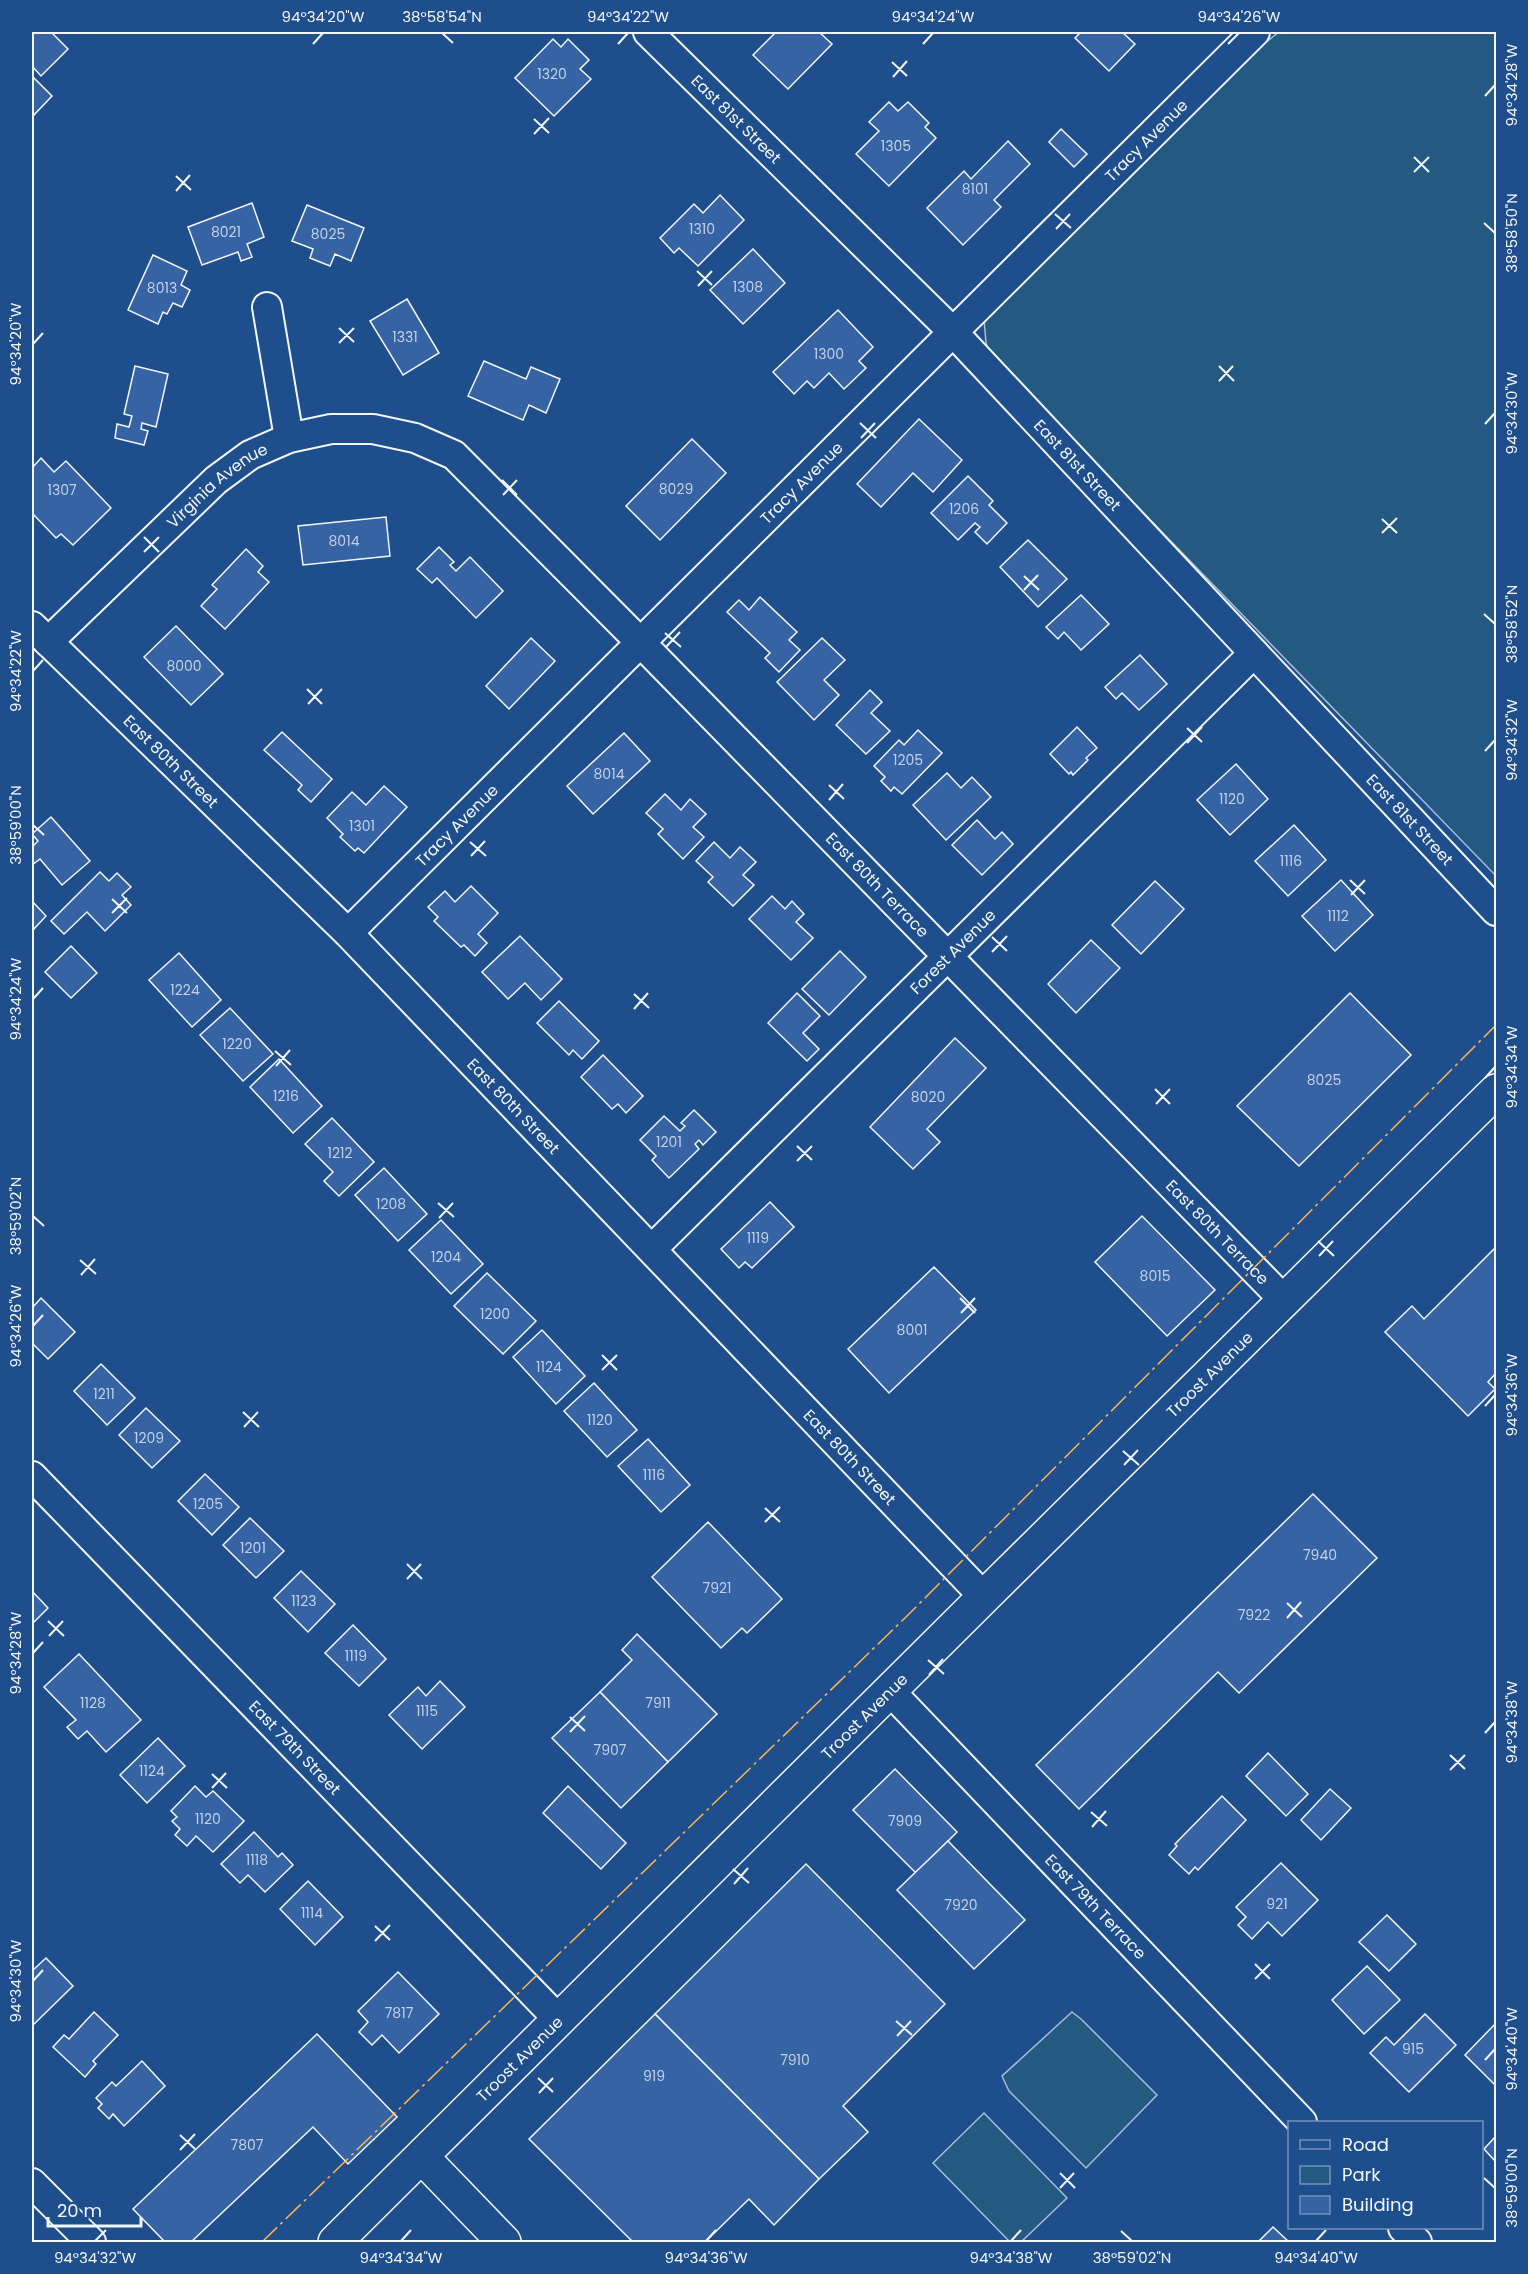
<svg xmlns="http://www.w3.org/2000/svg" width="1528" height="2274" font-family="Poppins,sans-serif">
<style>
.green{fill:#245a82;stroke:#a8bbd7;stroke-width:1.5}
.building{fill:#3563a3;stroke:#f2f6ff;stroke-width:1.5}
.lines{fill:none;stroke-linecap:round;stroke-linejoin:round}
.street-casing{stroke:#f2f6ff;stroke-width:32}
.secondary-casing{stroke:#f2f6ff;stroke-width:36}
.street{stroke:#1f4e8c;stroke-width:28}
.secondary{stroke:#1f4e8c;stroke-width:33}
.power{stroke:#ffb74d;stroke-width:1.5;stroke-dasharray:21 4.5 3 4.5;stroke-linecap:butt}
.ticks{fill:none;stroke:#f2f6ff;stroke-width:2}
.labels{text-anchor:middle;dominant-baseline:central;stroke-width:4.5;stroke-linejoin:round;paint-order:stroke}
.number-label{font-size:14px;fill:#c3d1e8}
.street-label{font-size:16px;fill:#f2f6ff;stroke:#1f4e8c}
.neatline{fill:none;stroke:#f2f6ff;stroke-width:2}
.ticks-label{font-size:15px;text-anchor:middle;fill:#f2f6ff}
</style>
<rect width="100%" height="100%" fill="#1f4e8c"/>
<g class="green">
<path d="M1279,32H1496V876L989,354L986,343L984,319L1250,55Z"/>
<path d="M1072,2012L1081,2019L1157,2095L1086,2168L1009,2091L1002,2076Z"/>
<path d="M984,2113L1067,2198L1021,2242H1010L933,2163Z"/>
</g>
<g class="building">
<path d="M32,32H51L68,49L41,76L32,66Z"/>
<path d="M776,32H819L832,44L788,89L753,55Z"/>
<path d="M1081,32H1122L1135,44L1109,71L1075,38Z"/>
<path d="M553,39L561,47L568,39L589,60L580,69L591,79L554,116L515,78Z"/>
<path d="M32,76L52,96L32,117Z"/>
<path d="M889,102L898,111L908,102L929,123L925,127L936,138L889,186L856,154L879,131L869,122Z"/>
<path d="M1061,129L1087,154L1074,167L1049,142Z"/>
<path d="M1008,141L1030,164L994,200L1001,207L963,245L927,208L964,171L971,179Z"/>
<path d="M720,195L744,220L698,266L679,248L674,253L660,238L694,204L703,213Z"/>
<path d="M252,203L264,237L247,244L252,257L241,261L238,252L202,265L188,227Z"/>
<path d="M307,205L364,228L351,261L335,254L330,266L310,258L313,249L292,241Z"/>
<path d="M753,249L785,283L743,324L710,290Z"/>
<path d="M153,255L187,271L181,285L190,290L182,307L173,303L167,314L163,312L158,324L128,310Z"/>
<path d="M407,299L439,353L403,375L370,321Z"/>
<path d="M838,310L873,347L859,361L866,368L844,389L829,373L814,388L807,381L794,394L773,372Z"/>
<path d="M484,361L526,379L531,367L560,379L546,413L529,405L523,420L468,396Z"/>
<path d="M135,366L168,374L156,427L142,423L141,429L148,431L144,445L115,438L117,424L129,427L132,416L124,414Z"/>
<path d="M919,419L962,460L933,492L913,473L881,507L857,484Z"/>
<path d="M692,439L726,473L660,540L626,506Z"/>
<path d="M41,458L54,472L66,461L111,508L73,545L61,534L56,538L32,513V468Z"/>
<path d="M968,476L993,501L989,505L1007,523L987,544L975,532L980,527L975,523L958,540L931,513Z"/>
<path d="M386,517L390,556L303,565L298,526Z"/>
<path d="M1028,540L1067,579L1038,607L1000,567Z"/>
<path d="M439,547L454,562L450,565L456,571L470,557L503,591L476,618L437,578L432,583L417,569Z"/>
<path d="M246,549L263,566L258,572L269,582L225,629L201,606L217,589L212,585Z"/>
<path d="M1081,595L1109,624L1081,650L1064,632L1058,639L1046,627Z"/>
<path d="M760,597L797,632L789,640L800,650L779,672L765,658L770,653L727,612L739,600L749,610Z"/>
<path d="M176,626L223,674L191,705L144,657Z"/>
<path d="M531,638L555,661L509,709L486,686Z"/>
<path d="M822,638L845,660L824,680L839,695L814,720L777,682Z"/>
<path d="M1140,655L1167,684L1139,710L1122,693L1116,699L1105,687Z"/>
<path d="M870,690L882,702L871,713L890,731L866,754L836,725Z"/>
<path d="M1077,727L1097,748L1086,758L1088,760L1073,775L1071,772L1069,774L1050,754Z"/>
<path d="M918,730L942,753L902,794L894,787L891,791L881,781L885,777L874,766L899,740L904,745Z"/>
<path d="M282,732L332,779L311,802L298,790L302,785L264,750Z"/>
<path d="M624,733L650,761L593,814L567,786Z"/>
<path d="M1236,764L1268,799L1230,835L1197,800Z"/>
<path d="M947,773L961,788L972,777L991,797L946,840L913,805Z"/>
<path d="M384,786L407,807L364,853L358,848L355,851L340,837L343,834L327,818L352,792L366,805Z"/>
<path d="M665,794L681,810L690,799L706,814L693,827L704,837L683,859L658,834L663,829L646,813Z"/>
<path d="M51,817L90,861L62,885L40,859L32,865V847L38,841L32,834Z"/>
<path d="M977,820L995,839L1002,832L1013,844L982,875L952,845Z"/>
<path d="M1294,825L1326,860L1288,896L1255,861Z"/>
<path d="M714,842L730,858L740,847L756,862L743,875L754,885L733,906L708,882L713,877L696,861Z"/>
<path d="M100,872L109,881L117,873L131,887L122,895L131,905L105,931L87,912L64,934L51,921Z"/>
<path d="M1341,880L1373,915L1335,951L1302,916Z"/>
<path d="M1155,881L1184,909L1141,954L1112,925Z"/>
<path d="M471,886L498,913L478,934L487,943L475,956L464,945L461,947L434,921L438,917L428,907L445,891L455,902Z"/>
<path d="M772,896L785,909L792,901L804,914L796,922L813,938L791,960L749,919Z"/>
<path d="M32,901L46,916L32,931Z"/>
<path d="M520,936L562,979L541,1000L525,983L508,999L482,972Z"/>
<path d="M1091,940L1120,968L1076,1013L1048,984Z"/>
<path d="M71,946L97,973L71,998L45,972Z"/>
<path d="M840,951L866,977L829,1015L802,989Z"/>
<path d="M179,953L221,1000L192,1027L149,980Z"/>
<path d="M797,993L820,1016L803,1033L819,1049L807,1061L768,1023Z"/>
<path d="M1350,993L1411,1055L1299,1166L1237,1106Z"/>
<path d="M559,1001L599,1041L582,1059L573,1050L569,1055L537,1023Z"/>
<path d="M230,1008L273,1054L243,1081L200,1035Z"/>
<path d="M955,1038L986,1068L927,1129L940,1142L913,1169L870,1127Z"/>
<path d="M603,1055L643,1096L626,1113L618,1104L612,1109L581,1077Z"/>
<path d="M279,1059L322,1106L293,1133L250,1087Z"/>
<path d="M694,1110L716,1132L703,1145L699,1140L695,1144L699,1149L669,1178L652,1160L656,1156L640,1140L664,1116L680,1131L685,1126L681,1123Z"/>
<path d="M332,1118L374,1162L339,1196L324,1181L333,1172L305,1144Z"/>
<path d="M384,1168L427,1214L398,1241L355,1195Z"/>
<path d="M770,1202L794,1227L752,1268L745,1262L739,1268L721,1249Z"/>
<path d="M1142,1216L1215,1290L1167,1336L1095,1262Z"/>
<path d="M441,1220L483,1264L451,1294L409,1250Z"/>
<path d="M1496,1247V1373L1488,1382L1495,1389L1468,1416L1385,1332L1412,1306L1424,1319Z"/>
<path d="M934,1267L976,1310L889,1393L848,1349Z"/>
<path d="M487,1273L536,1321L503,1354L454,1306Z"/>
<path d="M41,1298L75,1332L48,1359L32,1343V1308Z"/>
<path d="M542,1330L585,1376L556,1404L513,1357Z"/>
<path d="M101,1364L135,1398L107,1425L74,1391Z"/>
<path d="M594,1383L637,1430L607,1457L564,1411Z"/>
<path d="M146,1408L180,1441L152,1468L119,1435Z"/>
<path d="M648,1439L690,1485L661,1512L618,1466Z"/>
<path d="M205,1474L239,1507L212,1535L178,1501Z"/>
<path d="M1313,1494L1377,1558L1239,1693L1218,1672L1079,1809L1036,1765Z"/>
<path d="M250,1518L284,1551L256,1578L223,1545Z"/>
<path d="M708,1522L782,1599L747,1633L742,1628L721,1648L652,1577Z"/>
<path d="M301,1571L335,1604L308,1632L274,1598Z"/>
<path d="M32,1591L48,1608L32,1624Z"/>
<path d="M353,1625L386,1659L359,1686L325,1653Z"/>
<path d="M637,1634L717,1714L668,1762L600,1692L632,1660L622,1650Z"/>
<path d="M79,1654L141,1720L106,1752L87,1731L78,1739L67,1727L76,1720L44,1687Z"/>
<path d="M440,1681L465,1707L422,1749L389,1715L418,1687L426,1696Z"/>
<path d="M600,1692L668,1762L621,1808L552,1738Z"/>
<path d="M158,1738L185,1766L147,1803L120,1775Z"/>
<path d="M1268,1753L1308,1794L1286,1816L1246,1776Z"/>
<path d="M895,1769L957,1832L916,1873L853,1810Z"/>
<path d="M195,1786L206,1797L213,1791L244,1821L213,1852L196,1836L187,1846L175,1835L180,1829L172,1821L177,1817L171,1811Z"/>
<path d="M568,1786L626,1843L601,1869L543,1813Z"/>
<path d="M1330,1789L1351,1808L1321,1840L1301,1820Z"/>
<path d="M1222,1796L1246,1820L1198,1870L1195,1867L1189,1874L1169,1855L1177,1846L1175,1844Z"/>
<path d="M254,1832L278,1857L282,1853L293,1865L265,1892L248,1875L240,1883L221,1864Z"/>
<path d="M948,1841L1025,1920L974,1969L897,1890Z"/>
<path d="M1281,1863L1318,1900L1282,1936L1268,1922L1252,1939L1238,1925L1246,1917L1236,1907Z"/>
<path d="M806,1864L945,2004L843,2106L868,2132L819,2179L655,2014Z"/>
<path d="M308,1881L343,1917L315,1945L280,1909Z"/>
<path d="M1387,1915L1416,1944L1389,1971L1359,1942Z"/>
<path d="M46,1958L73,1986L32,2026V1971Z"/>
<path d="M1367,1966L1400,2000L1364,2034L1332,2000Z"/>
<path d="M398,1972L439,2014L399,2053L382,2035L372,2045L359,2032L368,2022L358,2011Z"/>
<path d="M94,2012L118,2035L93,2061L96,2064L85,2077L53,2047L64,2035L69,2039Z"/>
<path d="M655,2014L819,2179L774,2225L749,2199L705,2242H633L529,2139Z"/>
<path d="M1425,2014L1456,2045L1409,2092L1370,2053L1386,2037L1394,2045Z"/>
<path d="M1496,2023V2086L1465,2055Z"/>
<path d="M317,2034L397,2117L348,2164L313,2127L191,2242H165L133,2209Z"/>
<path d="M142,2061L165,2086L124,2126L113,2114L109,2119L98,2108L102,2104L96,2098L112,2082L116,2086Z"/>
<path d="M1496,2136V2162L1484,2149Z"/>
<path d="M1273,2227L1289,2242H1258Z"/>
</g>
<g class="lines">
<defs>
<g id="street">
<path id="s1" d="M648,32L952,331L1496,911"/>
<path d="M267,307L289,438"/>
<path id="s2" d="M32,626L348,933L984,1597"/>
<path id="s3" d="M48,642L216,480L250,455L289,438L331,429H373L415,438L454,455L640,642L1285,1301"/>
<path id="s4" d="M348,933L1255,32"/>
<path id="s5" d="M652,1249L1254,653"/>
<path id="s6" d="M32,1476L559,2020"/>
<path id="s7" d="M890,1691L1302,2122"/>
<path d="M32,2183L91,2242"/>
<path d="M1403,2228L1417,2242"/>
</g>
<g id="secondary">
<path d="M422,2157L504,2242"/>
<path id="s8" d="M335,2242L984,1597L1496,1091"/>
</g>
</defs>
<use href="#street" class="street-casing"/>
<use href="#secondary" class="secondary-casing"/>
<use href="#street" class="street"/>
<use href="#secondary" class="secondary"/>
<path class="power" d="M262,2242L907,1616L1496,1025"/>
</g>
<path class="ticks" d="M442,33L453,43M313,44L323,33M618,44L628,33M923,44L933,33M1228,44L1239,33M892,62L907,76M893,77L907,61M1485,96L1495,85M534,119L549,133M534,134L549,118M1414,157L1429,172M1414,172L1429,157M176,176L191,190M176,191L190,175M1055,214L1071,228M1484,223L1495,233M1056,229L1070,214M697,271L712,285M698,286L712,271M339,328L354,342M339,343L354,328M33,344L43,333M1219,366L1234,381M1219,381L1233,366M860,423L876,438M1485,424L1495,413M861,438L875,423M502,480L517,495M503,495L517,480M1382,519L1397,533M1382,533L1397,518M144,537L159,552M144,552L159,537M1024,576L1039,590M1024,590L1038,575M1484,614L1495,624M665,633L681,647M666,647L680,632M33,671L43,660M307,689L322,704M308,704L322,689M1187,728L1202,742M1187,743L1202,727M1485,751L1495,740M829,785L844,799M829,800L843,784M33,825L44,835M470,842L486,856M471,856L485,841M1350,880L1365,894M1351,895L1365,880M112,899L127,913M112,913L127,898M992,937L1007,951M992,952L1007,936M634,994L649,1008M33,999L43,988M634,1009L648,993M275,1051L291,1065M276,1066L290,1050M1485,1078L1495,1067M1155,1089L1170,1104M1156,1104L1170,1089M797,1146L812,1160M797,1161L812,1146M438,1203L454,1217M33,1216L44,1226M439,1218L453,1203M1318,1241L1334,1256M1319,1256L1333,1241M80,1260L96,1274M81,1275L95,1259M960,1298L975,1313M961,1313L975,1298M33,1326L43,1315M602,1355L617,1370M602,1370L617,1355M1485,1406L1495,1395M243,1412L259,1427M244,1427L258,1412M1123,1451L1139,1465M1124,1465L1138,1450M765,1508L780,1522M765,1522L780,1507M407,1564L422,1579M407,1579L421,1564M1287,1603L1302,1617M1287,1618L1301,1602M48,1621L64,1636M49,1636L63,1621M33,1653L43,1642M928,1660L944,1674M929,1675L943,1659M570,1717L585,1731M570,1732L585,1716M1485,1733L1495,1722M1450,1755L1465,1769M1450,1770L1465,1755M212,1774L227,1788M212,1788L226,1773M1091,1812L1107,1826M1092,1827L1106,1811M733,1869L749,1883M734,1884L748,1868M375,1926L390,1940M375,1941L390,1925M1255,1964L1270,1979M1255,1979L1270,1964M33,1981L43,1970M896,2021L912,2035M897,2036L911,2021M1485,2060L1495,2049M538,2078L553,2092M539,2093L553,2078M180,2135L195,2149M180,2150L195,2134M1060,2173L1075,2188M1484,2178L1495,2188M1060,2188L1074,2173M1121,2231L1132,2241M95,2241L106,2230M401,2241L411,2230M706,2241L716,2230M1011,2241L1021,2230M1316,2241L1326,2230"/>
<g class="labels">
<g class="number-label">
<text x="552" y="74">1320</text>
<text x="896" y="146">1305</text>
<text x="975" y="189">8101</text>
<text x="702" y="229">1310</text>
<text x="226" y="232">8021</text>
<text x="328" y="234">8025</text>
<text x="748" y="287">1308</text>
<text x="162" y="288">8013</text>
<text x="405" y="337">1331</text>
<text x="829" y="354">1300</text>
<text x="676" y="489">8029</text>
<text x="62" y="490">1307</text>
<text x="964" y="509">1206</text>
<text x="344" y="541">8014</text>
<text x="184" y="666">8000</text>
<text x="908" y="760">1205</text>
<text x="609" y="774">8014</text>
<text x="1232" y="799">1120</text>
<text x="362" y="826">1301</text>
<text x="1291" y="861">1116</text>
<text x="1338" y="916">1112</text>
<text x="185" y="990">1224</text>
<text x="237" y="1044">1220</text>
<text x="1324" y="1080">8025</text>
<text x="286" y="1096">1216</text>
<text x="928" y="1097">8020</text>
<text x="669" y="1142">1201</text>
<text x="340" y="1153">1212</text>
<text x="391" y="1204">1208</text>
<text x="758" y="1238">1119</text>
<text x="446" y="1257">1204</text>
<text x="1155" y="1276">8015</text>
<text x="495" y="1314">1200</text>
<text x="912" y="1330">8001</text>
<text x="549" y="1367">1124</text>
<text x="104" y="1394">1211</text>
<text x="600" y="1420">1120</text>
<text x="149" y="1438">1209</text>
<text x="654" y="1475">1116</text>
<text x="208" y="1504">1205</text>
<text x="253" y="1548">1201</text>
<text x="1320" y="1555">7940</text>
<text x="717" y="1588">7921</text>
<text x="304" y="1601">1123</text>
<text x="1254" y="1615">7922</text>
<text x="356" y="1656">1119</text>
<text x="93" y="1703">1128</text>
<text x="658" y="1703">7911</text>
<text x="427" y="1711">1115</text>
<text x="610" y="1750">7907</text>
<text x="152" y="1771">1124</text>
<text x="208" y="1819">1120</text>
<text x="905" y="1821">7909</text>
<text x="257" y="1860">1118</text>
<text x="1277" y="1904">921</text>
<text x="961" y="1905">7920</text>
<text x="312" y="1913">1114</text>
<text x="399" y="2013">7817</text>
<text x="1413" y="2049">915</text>
<text x="795" y="2060">7910</text>
<text x="654" y="2076">919</text>
<text x="247" y="2145">7807</text>
</g>
<g class="street-label">
<text stroke="none"><textPath href="#s1" startOffset="124">East 81st Street</textPath></text>
<text stroke="none"><textPath href="#s4" startOffset="1125">Tracy Avenue</textPath></text>
<text stroke="none"><textPath href="#s1" startOffset="610">East 81st Street</textPath></text>
<text stroke="none"><textPath href="#s4" startOffset="639">Tracy Avenue</textPath></text>
<text stroke="none"><textPath href="#s3" startOffset="231">Virginia Avenue</textPath></text>
<text stroke="none"><textPath href="#s2" startOffset="194">East 80th Street</textPath></text>
<text stroke="none"><textPath href="#s1" startOffset="1096">East 81st Street</textPath></text>
<text stroke="none"><textPath href="#s4" startOffset="153">Tracy Avenue</textPath></text>
<text stroke="none"><textPath href="#s3" startOffset="1092">East 80th Terrace</textPath></text>
<text stroke="none"><textPath href="#s5" startOffset="423">Forest Avenue</textPath></text>
<text stroke="none"><textPath href="#s2" startOffset="680">East 80th Street</textPath></text>
<text stroke="none"><textPath href="#s3" startOffset="1578">East 80th Terrace</textPath></text>
<text stroke="none"><textPath href="#s8" startOffset="1232">Troost Avenue</textPath></text>
<text stroke="none"><textPath href="#s2" startOffset="1166">East 80th Street</textPath></text>
<text stroke="none"><textPath href="#s8" startOffset="746">Troost Avenue</textPath></text>
<text stroke="none"><textPath href="#s6" startOffset="378">East 79th Street</textPath></text>
<text stroke="none"><textPath href="#s7" startOffset="298">East 79th Terrace</textPath></text>
<text stroke="none"><textPath href="#s8" startOffset="260">Troost Avenue</textPath></text>
</g>
</g>
<rect width="1528" height="2274" fill="none" stroke="#1f4e8c" stroke-width="66"/>
<rect x="1288" y="2121" width="195" height="108" fill="#1f4e8c" stroke="#7391ba" stroke-width="1.5"/>
<rect x="1300" y="2140" width="30" height="9" fill="#1f4e8c" stroke="#7391ba" stroke-width="1.5"/>
<text x="1342" y="2151" font-size="18" fill="#f2f6ff">Road</text>
<rect x="1300" y="2166" width="30" height="18" fill="#245a82" stroke="#7391ba" stroke-width="1.5"/>
<text x="1342" y="2181" font-size="18" fill="#f2f6ff">Park</text>
<rect x="1300" y="2196" width="30" height="18" fill="#3563a3" stroke="#7391ba" stroke-width="1.5"/>
<text x="1342" y="2211" font-size="18" fill="#f2f6ff">Building</text>
<path d="M48 2217v9h93v-9" fill="none" stroke="#f2f6ff" stroke-width="3"/>
<text x="57" y="2217" font-size="18" fill="#f2f6ff" stroke="#1f4e8c" stroke-width="4.5" paint-order="stroke">20 m</text>
<rect x="33" y="33" width="1462" height="2208" class="neatline"/>
<g class="ticks-label">
<text x="323" y="22">94°34'20"W</text>
<text x="442" y="22">38°58'54"N</text>
<text x="628" y="22">94°34'22"W</text>
<text x="933" y="22">94°34'24"W</text>
<text x="1239" y="22">94°34'26"W</text>
<text transform="translate(1512 85) rotate(-90)" y="5">94°34'28"W</text>
<text transform="translate(1512 233) rotate(-90)" y="5">38°58'50"N</text>
<text transform="translate(16 344) rotate(-90)" y="5">94°34'20"W</text>
<text transform="translate(1512 413) rotate(-90)" y="5">94°34'30"W</text>
<text transform="translate(1512 624) rotate(-90)" y="5">38°58'52"N</text>
<text transform="translate(16 671) rotate(-90)" y="5">94°34'22"W</text>
<text transform="translate(1512 740) rotate(-90)" y="5">94°34'32"W</text>
<text transform="translate(16 825) rotate(-90)" y="5">38°59'00"N</text>
<text transform="translate(16 999) rotate(-90)" y="5">94°34'24"W</text>
<text transform="translate(1512 1067) rotate(-90)" y="5">94°34'34"W</text>
<text transform="translate(16 1216) rotate(-90)" y="5">38°59'02"N</text>
<text transform="translate(16 1326) rotate(-90)" y="5">94°34'26"W</text>
<text transform="translate(1512 1395) rotate(-90)" y="5">94°34'36"W</text>
<text transform="translate(16 1653) rotate(-90)" y="5">94°34'28"W</text>
<text transform="translate(1512 1722) rotate(-90)" y="5">94°34'38"W</text>
<text transform="translate(16 1981) rotate(-90)" y="5">94°34'30"W</text>
<text transform="translate(1512 2049) rotate(-90)" y="5">94°34'40"W</text>
<text transform="translate(1512 2188) rotate(-90)" y="5">38°59'00"N</text>
<text x="95" y="2263">94°34'32"W</text>
<text x="401" y="2263">94°34'34"W</text>
<text x="706" y="2263">94°34'36"W</text>
<text x="1011" y="2263">94°34'38"W</text>
<text x="1132" y="2263">38°59'02"N</text>
<text x="1316" y="2263">94°34'40"W</text>
</g>
</svg>
